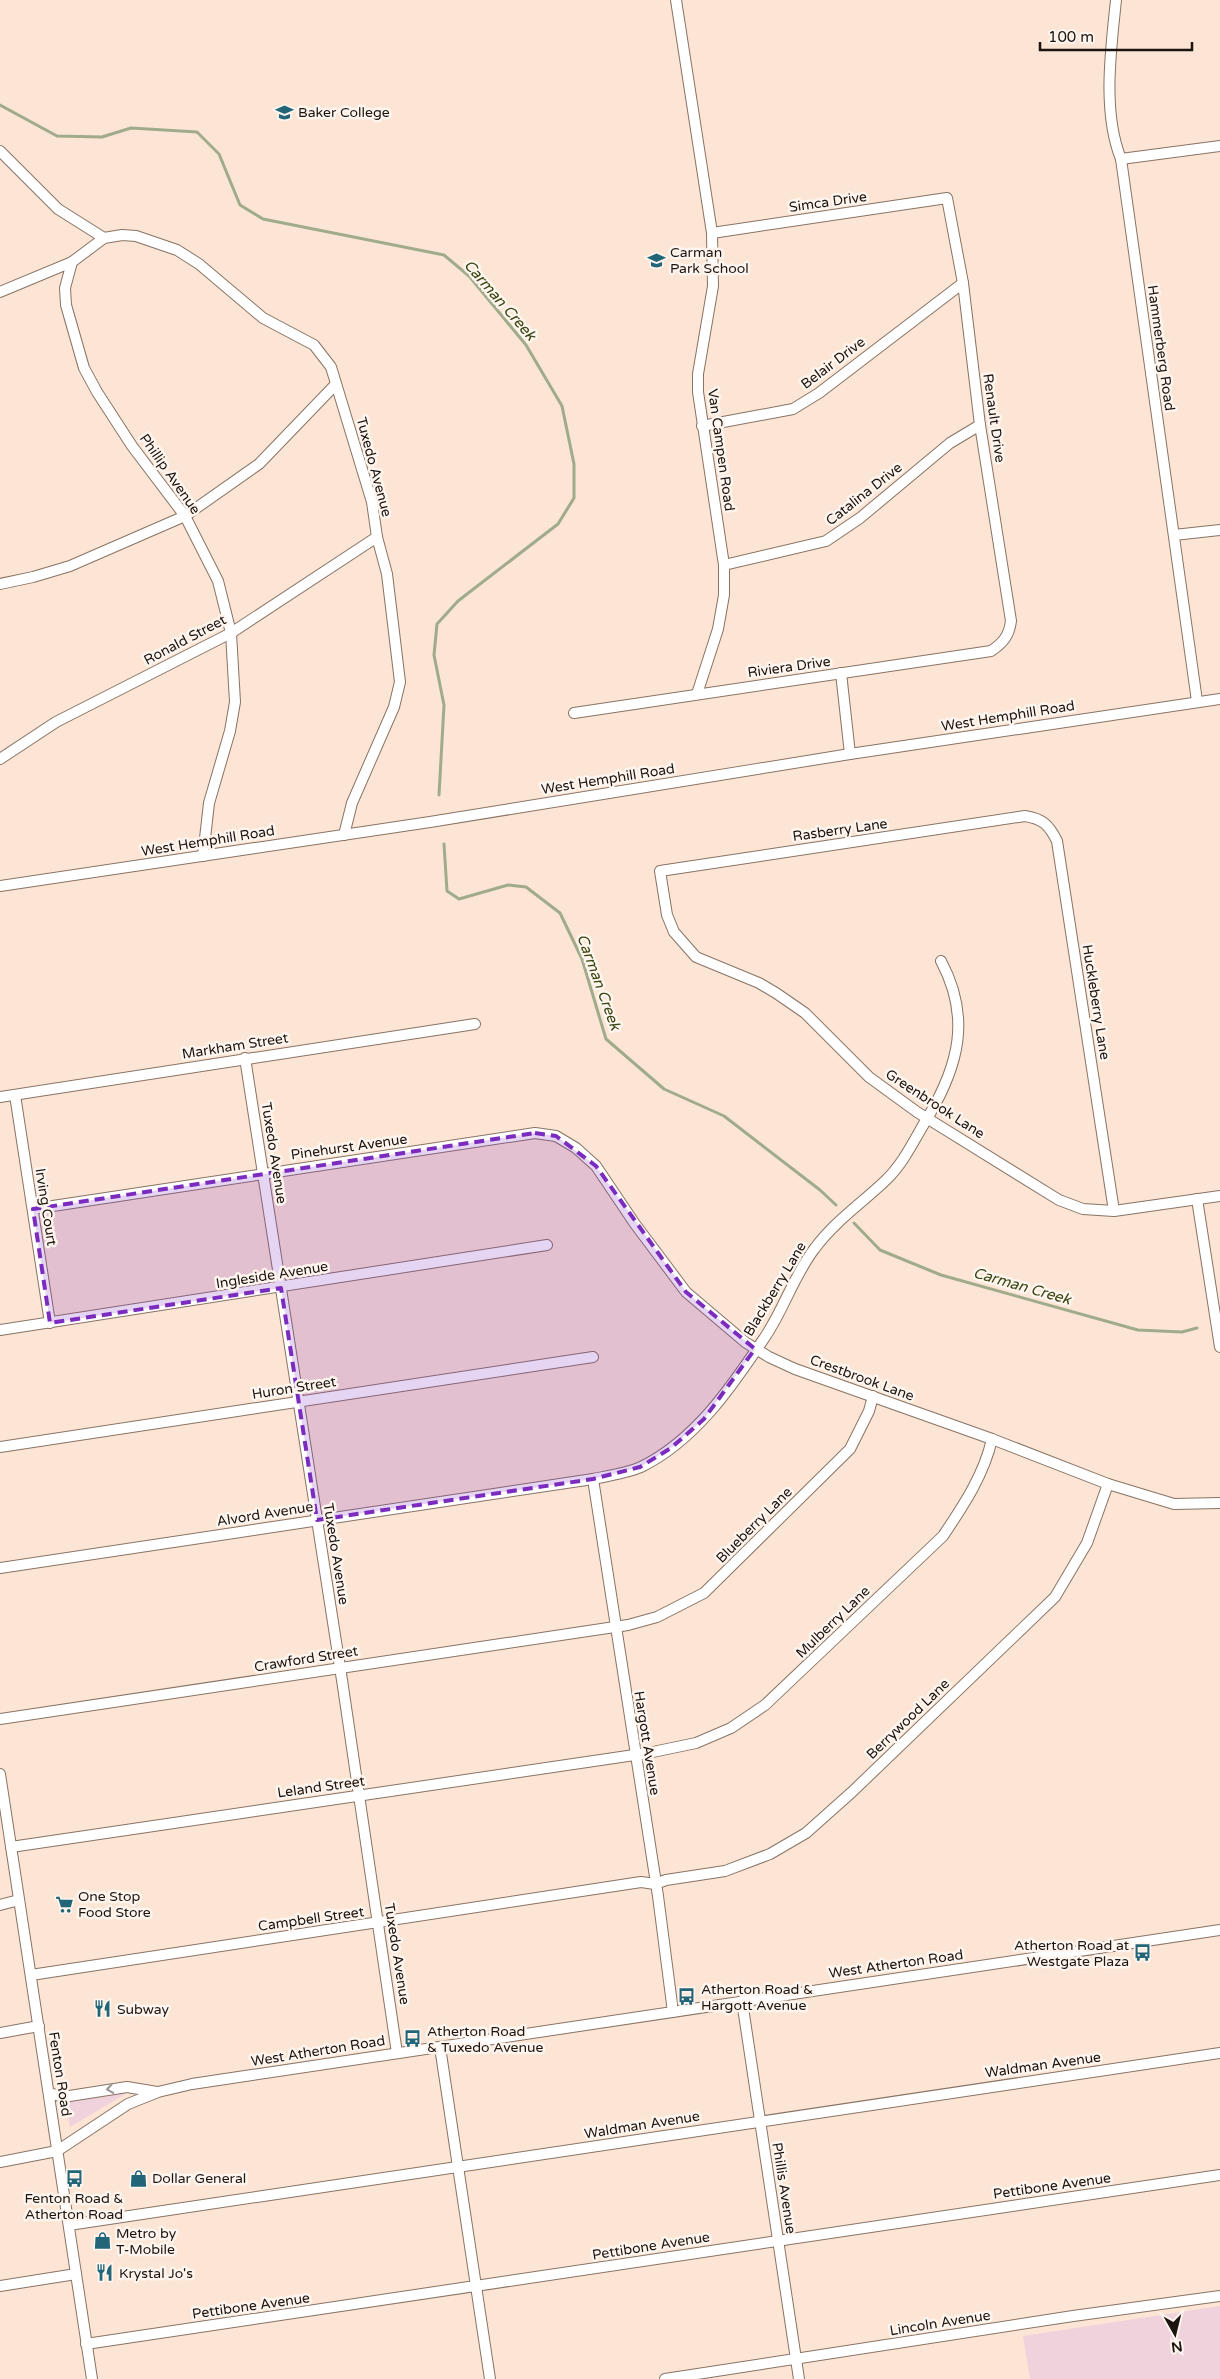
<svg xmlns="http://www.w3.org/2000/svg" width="1220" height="2379" font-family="'Varela Round',sans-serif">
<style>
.green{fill:#f0d2dd}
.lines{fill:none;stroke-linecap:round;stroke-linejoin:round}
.stream{stroke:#a0ab8b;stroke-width:3}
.minor-casing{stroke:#887364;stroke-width:12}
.minor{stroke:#fff;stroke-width:10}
.oneway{stroke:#999593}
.marked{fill:#7b2cbf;fill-opacity:0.2;stroke:#7b2cbf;stroke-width:4;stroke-dasharray:10 6;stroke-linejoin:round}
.labels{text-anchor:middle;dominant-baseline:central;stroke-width:5;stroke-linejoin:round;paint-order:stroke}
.poi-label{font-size:14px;fill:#1c140f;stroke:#fef5ee;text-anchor:start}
.street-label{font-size:14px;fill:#1c140f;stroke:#fef5ee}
.water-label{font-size:15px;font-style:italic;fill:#374511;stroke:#fef5ee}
</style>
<rect width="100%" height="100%" fill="#fce5d4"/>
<g class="green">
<path d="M126,2090L127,2093L70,2127L65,2100Z"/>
<path d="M1220,2306V2379H1030L1023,2336Z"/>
</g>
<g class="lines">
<g class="stream">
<path d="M0,105L57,136L102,137L131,128L197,132L219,154L240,205L263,219L444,255L469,276L526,345L562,406L574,464V498L558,524L458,601L437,624L434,655L444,705L439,795"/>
<path d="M444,844L447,891L459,899L508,885L526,887L560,913L582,959L606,1039L664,1089L724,1116L820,1190L836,1205"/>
<path d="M854,1223L880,1250L941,1275L1138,1330L1182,1332L1197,1328"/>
</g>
<defs>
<g id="minor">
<path d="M676,0L712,233L713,286L698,374V392L724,565V595L718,629L697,694"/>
<path d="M1116,0C1111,49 1102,112 1121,159L1197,701"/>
<path d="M0,151L58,209L104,238"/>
<path d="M1121,159L1220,146"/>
<path d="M72,262L65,288L66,305L84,368L97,392L132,446L185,516L218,581L231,633L235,702L230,731L209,803L203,856"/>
<path d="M0,292L72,262L104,238L122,235L136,236L177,250L199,264L263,318L314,345L331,367L372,502L377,537L387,574L400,682L394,707L352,803L344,835"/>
<path d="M702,426L793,409L819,393L963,283"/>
<path d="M1174,535L1220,530"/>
<path d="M724,565L826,541L860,518L950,443L980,425"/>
<path d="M0,584L33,577L70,566L185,516L259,464L336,384"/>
<path d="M841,673L850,754"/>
<path d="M574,713L991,651C1003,643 1009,636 1011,621L980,425L963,283L947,198L712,233"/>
<path d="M0,759L56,722L231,633L377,537"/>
<path d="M0,886L430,822L850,754L1220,699"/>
<path d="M245,1058L342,1680L397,2053"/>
<path d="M15,1095L50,1323"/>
<path d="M0,1097L475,1024"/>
<path d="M1197,1199L1220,1347"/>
<path d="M33,1209L535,1133L556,1136L576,1148L596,1166L635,1224L686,1292L745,1342L769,1357L795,1369L992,1439L1108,1484L1174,1504L1220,1503"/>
<path d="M1114,1211L1057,841C1049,825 1043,819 1025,816L660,871L667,915L674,932L696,957L759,983L776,993L805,1013L869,1077L917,1112L1059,1200L1083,1209L1114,1211L1220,1196"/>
<path d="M0,1330L547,1245"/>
<path d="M0,1447L593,1357"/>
<path d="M593,1479L658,1896L673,2012"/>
<path d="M0,1568L593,1479C608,1476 627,1473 641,1467C696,1440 732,1386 765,1337C784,1309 794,1275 815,1248C835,1221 862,1203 886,1180C904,1163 915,1138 928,1117C959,1065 971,1017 941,961"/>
<path d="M0,1719L628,1625L657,1617L704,1593L850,1449L869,1411L873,1396"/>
<path d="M0,1774L92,2379"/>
<path d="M11,1847L648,1753L696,1743L731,1728L765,1705L943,1536C963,1506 984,1475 992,1439"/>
<path d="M0,1905L19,1900"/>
<path d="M31,1975L641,1882L655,1884L666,1880L725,1871L770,1854L806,1833L852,1792L1055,1597L1087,1543L1108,1484"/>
<path d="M742,2001L799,2379"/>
<path d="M0,2033L39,2026"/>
<path d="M440,2047L490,2379"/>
<path d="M49,2093L63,2097L127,2087L157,2092"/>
<path d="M0,2162L57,2151L128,2104L158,2092L192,2084L1220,1930"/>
<path d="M69,2225L1220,2053"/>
<path d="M0,2286L76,2274"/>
<path d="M86,2344L1220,2175"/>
<path d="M665,2379L1073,2316L1220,2296"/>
</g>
</defs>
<use href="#minor" class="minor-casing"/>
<use href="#minor" class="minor"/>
</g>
<defs><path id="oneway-chevron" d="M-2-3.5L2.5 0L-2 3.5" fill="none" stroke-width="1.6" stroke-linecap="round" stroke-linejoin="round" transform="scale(1.25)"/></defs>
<use class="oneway" href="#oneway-chevron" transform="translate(110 2089) rotate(171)"/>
<path class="marked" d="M535,1133L556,1136L596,1166L686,1292L755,1349L704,1419L671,1448L640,1467L593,1479L317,1520L281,1288L50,1323L33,1209Z"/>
<defs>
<symbol id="university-bare" viewBox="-9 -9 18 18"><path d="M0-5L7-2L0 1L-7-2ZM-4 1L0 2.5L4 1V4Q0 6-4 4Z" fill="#226578" stroke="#fef5ee" stroke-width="2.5" paint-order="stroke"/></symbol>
<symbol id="school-bare" viewBox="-9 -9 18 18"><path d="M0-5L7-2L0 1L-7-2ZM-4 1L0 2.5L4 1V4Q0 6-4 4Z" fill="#226578" stroke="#fef5ee" stroke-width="2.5" paint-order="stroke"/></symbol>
<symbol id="supermarket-bare" viewBox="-9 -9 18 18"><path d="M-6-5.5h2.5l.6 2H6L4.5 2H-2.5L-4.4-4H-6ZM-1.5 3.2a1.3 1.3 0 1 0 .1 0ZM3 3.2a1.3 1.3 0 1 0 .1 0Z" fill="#226578" stroke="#fef5ee" stroke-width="2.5" paint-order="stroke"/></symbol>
<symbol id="bus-bare" viewBox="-9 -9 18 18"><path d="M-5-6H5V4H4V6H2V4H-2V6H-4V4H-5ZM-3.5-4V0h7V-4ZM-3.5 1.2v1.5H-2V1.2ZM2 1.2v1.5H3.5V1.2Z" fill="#226578" stroke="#fef5ee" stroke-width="2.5" paint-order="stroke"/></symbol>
<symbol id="restaurant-bare" viewBox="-9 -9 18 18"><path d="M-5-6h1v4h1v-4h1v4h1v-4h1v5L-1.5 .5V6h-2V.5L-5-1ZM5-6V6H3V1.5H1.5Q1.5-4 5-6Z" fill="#226578" stroke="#fef5ee" stroke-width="2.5" paint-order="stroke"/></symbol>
<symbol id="shop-bare" viewBox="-9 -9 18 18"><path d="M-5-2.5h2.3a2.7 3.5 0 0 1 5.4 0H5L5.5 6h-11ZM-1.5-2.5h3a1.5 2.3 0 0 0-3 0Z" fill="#226578" stroke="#fef5ee" stroke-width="2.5" paint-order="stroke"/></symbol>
</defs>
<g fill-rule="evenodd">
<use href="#university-bare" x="272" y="100" width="25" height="25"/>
<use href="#school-bare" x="644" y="248" width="25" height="25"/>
<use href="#supermarket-bare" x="52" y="1892" width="25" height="25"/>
<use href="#bus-bare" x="1130" y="1940" width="25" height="25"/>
<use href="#bus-bare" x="674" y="1984" width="25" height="25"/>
<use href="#restaurant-bare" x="90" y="1996" width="25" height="25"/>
<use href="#bus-bare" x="400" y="2026" width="25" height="25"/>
<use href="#bus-bare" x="62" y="2166" width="25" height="25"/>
<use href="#shop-bare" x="126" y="2166" width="25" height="25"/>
<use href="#shop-bare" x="90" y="2228" width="25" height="25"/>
<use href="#restaurant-bare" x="92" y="2260" width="25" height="25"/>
</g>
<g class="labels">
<g class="poi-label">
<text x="298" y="112">Baker College</text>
<text x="670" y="252">Carman<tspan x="670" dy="16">Park School</tspan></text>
<text x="78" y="1896">One Stop<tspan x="78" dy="16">Food Store</tspan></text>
<text x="1129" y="1945" text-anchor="end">Atherton Road at<tspan x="1129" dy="16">Westgate Plaza</tspan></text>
<text x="701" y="1989">Atherton Road &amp;<tspan x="701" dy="16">Hargott Avenue</tspan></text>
<text x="117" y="2009">Subway</text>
<text x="427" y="2031">Atherton Road<tspan x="427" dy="16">&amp; Tuxedo Avenue</tspan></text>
<text x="152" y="2178">Dollar General</text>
<text x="74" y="2198" text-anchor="middle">Fenton Road &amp;<tspan x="74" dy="16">Atherton Road</tspan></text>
<text x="116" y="2233">Metro by<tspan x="116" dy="16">T-Mobile</tspan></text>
<text x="119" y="2273">Krystal Jo's</text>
</g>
<g class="street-label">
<text transform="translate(828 202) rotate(-8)">Simca Drive</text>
<text transform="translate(1161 348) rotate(82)">Hammerberg Road</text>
<text transform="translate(833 363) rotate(-37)">Belair Drive</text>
<text transform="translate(994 418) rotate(82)">Renault Drive</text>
<text transform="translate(721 450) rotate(82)">Van Campen Road</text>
<text transform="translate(374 467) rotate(75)">Tuxedo Avenue</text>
<text transform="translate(170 474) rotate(55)">Phillip Avenue</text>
<text transform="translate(864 494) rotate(-38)">Catalina Drive</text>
<text transform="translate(185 640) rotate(-28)">Ronald Street</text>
<text transform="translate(789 667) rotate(-8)">Riviera Drive</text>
<text transform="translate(1008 716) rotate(-9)">West Hemphill Road</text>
<text transform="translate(608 779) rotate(-9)">West Hemphill Road</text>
<text transform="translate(840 830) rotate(-8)">Rasberry Lane</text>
<text transform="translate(208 841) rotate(-9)">West Hemphill Road</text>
<text transform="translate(1096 1002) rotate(81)">Huckleberry Lane</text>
<text transform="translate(235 1046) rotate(-9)">Markham Street</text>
<text transform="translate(935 1104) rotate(33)">Greenbrook Lane</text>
<text transform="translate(349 1147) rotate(-8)">Pinehurst Avenue</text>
<text transform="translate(274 1153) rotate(81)">Tuxedo Avenue</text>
<text transform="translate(46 1207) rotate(81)">Irving Court</text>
<text transform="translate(272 1275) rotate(-9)">Ingleside Avenue</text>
<text transform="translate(775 1289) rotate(-59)">Blackberry Lane</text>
<text transform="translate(862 1378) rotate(20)">Crestbrook Lane</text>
<text transform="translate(294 1388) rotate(-9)">Huron Street</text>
<text transform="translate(265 1514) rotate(-9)">Alvord Avenue</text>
<text transform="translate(754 1525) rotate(-45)">Blueberry Lane</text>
<text transform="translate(336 1554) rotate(81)">Tuxedo Avenue</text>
<text transform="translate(833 1622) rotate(-44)">Mulberry Lane</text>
<text transform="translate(306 1659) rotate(-9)">Crawford Street</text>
<text transform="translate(908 1719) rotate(-44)">Berrywood Lane</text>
<text transform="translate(647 1743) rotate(81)">Hargott Avenue</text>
<text transform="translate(321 1787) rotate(-8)">Leland Street</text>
<text transform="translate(311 1919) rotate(-8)">Campbell Street</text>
<text transform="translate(397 1954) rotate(81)">Tuxedo Avenue</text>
<text transform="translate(896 1964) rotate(-8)">West Atherton Road</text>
<text transform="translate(318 2051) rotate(-9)">West Atherton Road</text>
<text transform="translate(1043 2065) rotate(-8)">Waldman Avenue</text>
<text transform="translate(60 2074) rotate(81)">Fenton Road</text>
<text transform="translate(642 2125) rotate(-9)">Waldman Avenue</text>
<text transform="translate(1052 2186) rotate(-8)">Pettibone Avenue</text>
<text transform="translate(784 2188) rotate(81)">Phillis Avenue</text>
<text transform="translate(651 2246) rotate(-9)">Pettibone Avenue</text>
<text transform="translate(251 2306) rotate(-8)">Pettibone Avenue</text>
<text transform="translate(940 2323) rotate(-9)">Lincoln Avenue</text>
</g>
<g class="water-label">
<text transform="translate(500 300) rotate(49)">Carman Creek</text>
<text transform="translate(599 982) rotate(70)">Carman Creek</text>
<text transform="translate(1022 1286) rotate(16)">Carman Creek</text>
</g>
</g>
<g transform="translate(1175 2334) rotate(172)" stroke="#fef5ee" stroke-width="4" paint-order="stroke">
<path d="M0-4L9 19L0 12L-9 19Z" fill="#1c140f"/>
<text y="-8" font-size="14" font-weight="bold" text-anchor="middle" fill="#1c140f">N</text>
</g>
<path d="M1040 42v8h152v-8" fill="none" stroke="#1c140f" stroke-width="2.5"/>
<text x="1048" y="42" font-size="15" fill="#1c140f" stroke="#fef5ee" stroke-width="4" paint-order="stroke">100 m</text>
</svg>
